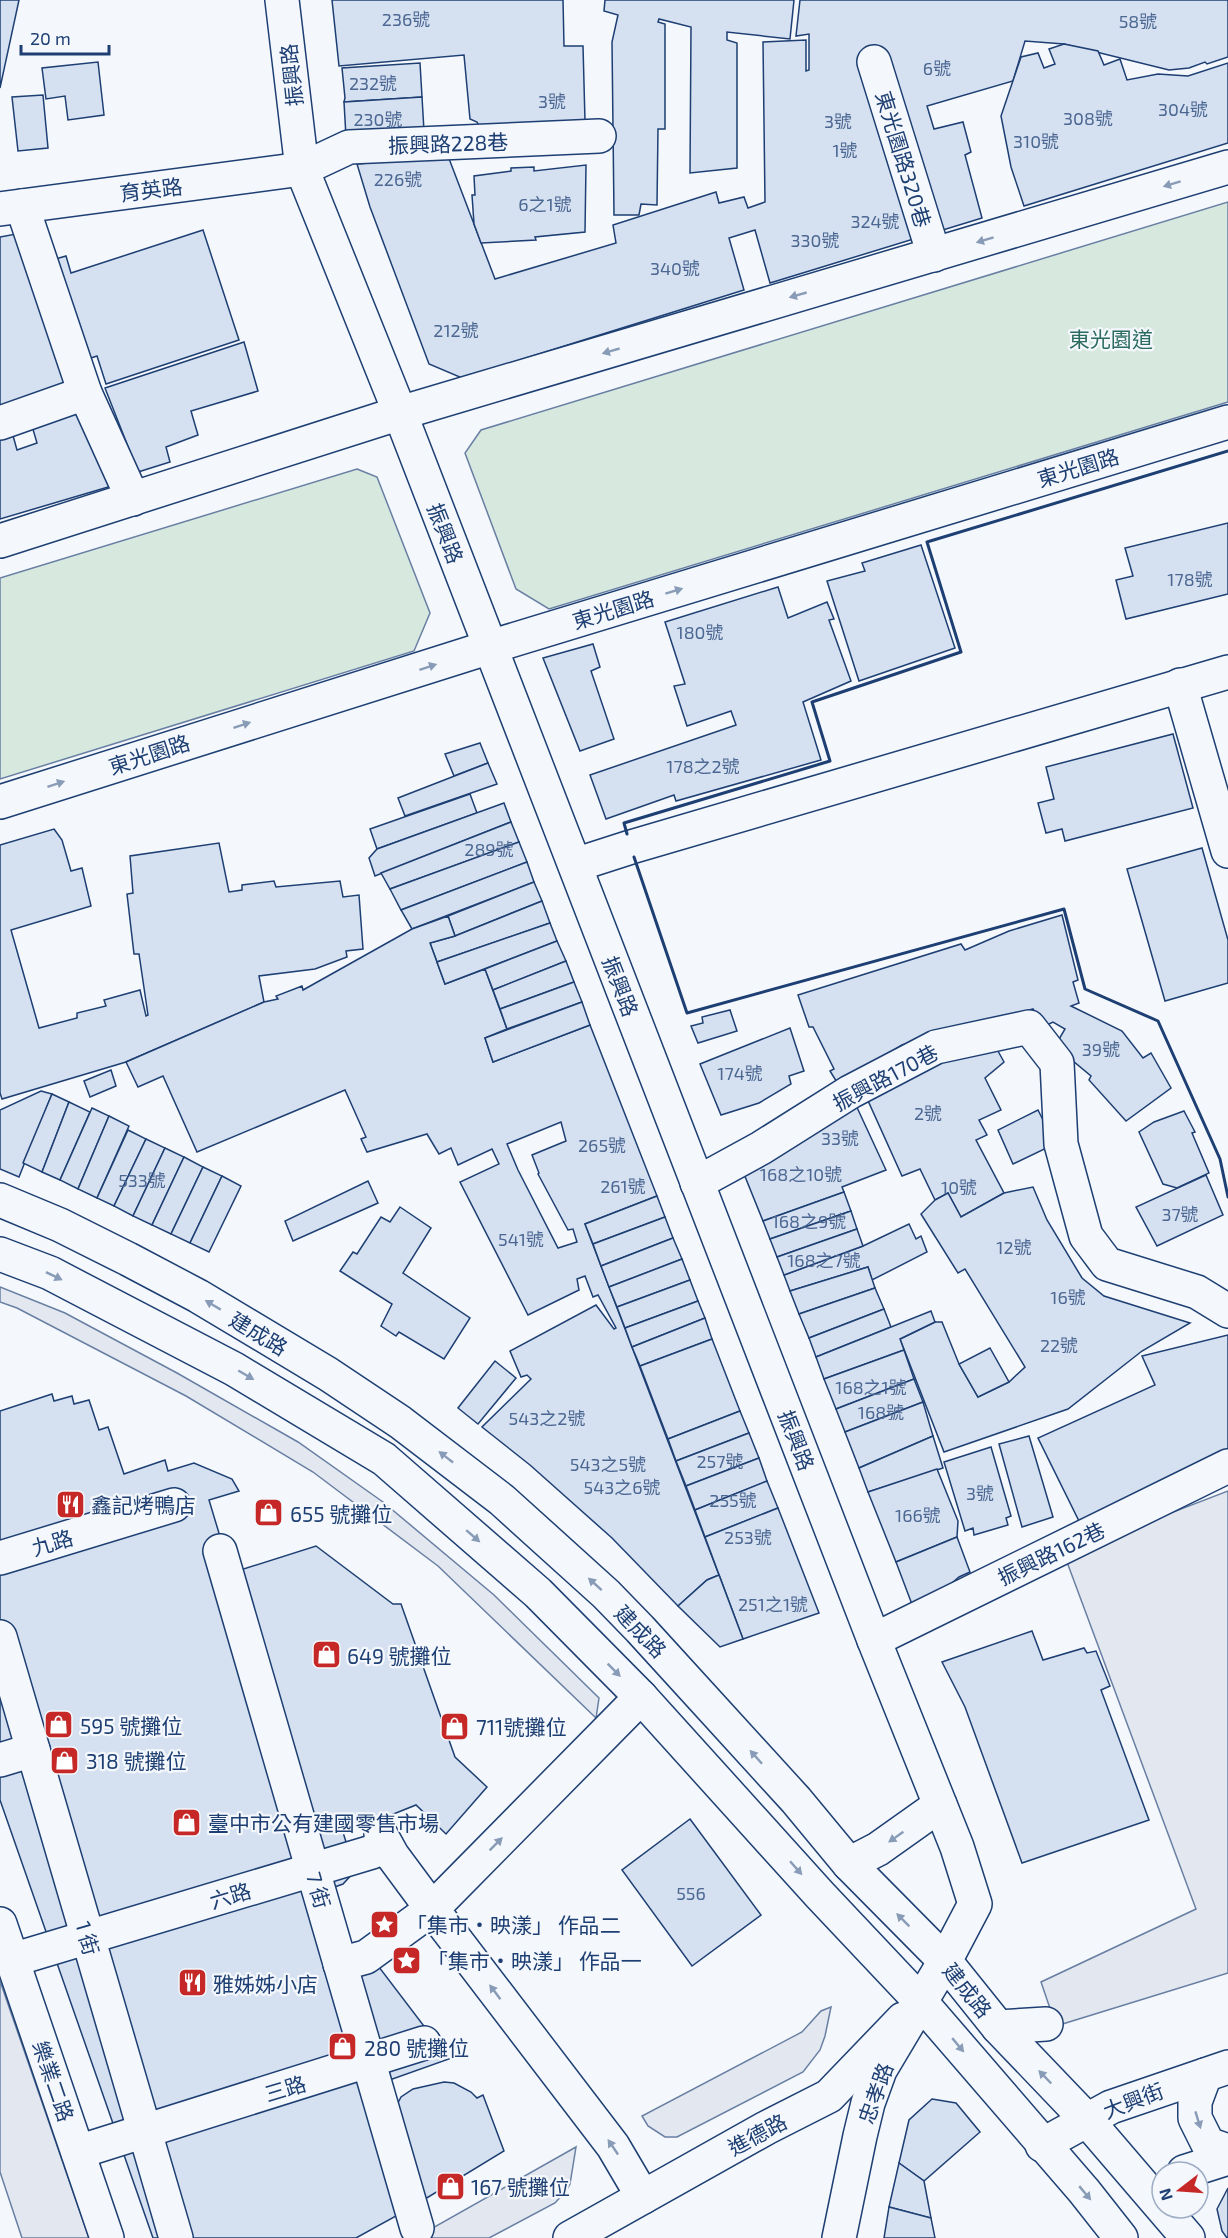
<svg xmlns="http://www.w3.org/2000/svg" width="1228" height="2238" font-family="'Exo 2','Noto Sans TC',sans-serif">
<style>
.green{fill:#d7e8df;stroke:#687fa3;stroke-width:1.5}
.parking{fill:#e3e8f0;stroke:#687fa3;stroke-width:1.5}
.building{fill:#d5e0f0;stroke:#1d3f73;stroke-width:1.5;fill-rule:evenodd}
.lines{fill:none;stroke-linecap:round;stroke-linejoin:round}
.minor-casing{stroke:#1d3f73;stroke-width:36}
.major-casing{stroke:#1d3f73;stroke-width:36}
.minor{stroke:#f4f7fb;stroke-width:33}
.major{stroke:#f4f7fb;stroke-width:33}
.wall{stroke:#1d3f73;stroke-width:3}
.oneway{fill:#889bb7}
.labels{text-anchor:middle;dominant-baseline:central;stroke-width:4.5;stroke-linejoin:round;paint-order:stroke}
.number-label{font-size:18px;fill:#4b6792}
.street-label{font-size:21px;fill:#1d3f73;stroke:#f4f7fb}
.park-label{font-size:21px;fill:#2c6c60;stroke:#f4f7fb}
.poi-label{font-size:21px;fill:#1d3f73;stroke:#f4f7fb;text-anchor:start}
</style>
<rect width="100%" height="100%" fill="#f4f7fb"/>
<g class="green">
<path d="M1228,202V402L549,609L516,589L465,453L481,430Z"/>
<path d="M357,469L377,477L430,613L414,651L0,779V578Z"/>
</g>
<g class="parking">
<path d="M0,1287L65,1313L177,1373L298,1442L383,1502L494,1595L599,1698L596,1718L438,1566L313,1472L186,1396L17,1308L0,1302Z"/>
<path d="M1228,1491V1973L1056,2026L1041,1982L1196,1909L1064,1554Z"/>
<path d="M0,1981L89,2238H22L0,2172Z"/>
<path d="M831,2007L825,2036L820,2050L803,2072L677,2137H665L648,2126L642,2116L802,2032L821,2011Z"/>
<path d="M576,2147L570,2184L566,2191L555,2203L489,2238H415Z"/>
</g>
<g class="building">
<path d="M0,0H19L0,88Z"/>
<path d="M332,0H563L564,46H583L585,121L481,129L477,122L470,119L464,55L339,66Z"/>
<path d="M605,0H794L790,39L727,32V40L737,43V168L690,173L691,27L659,19L658,22L665,24V129H658L657,205L641,204L639,215H614L612,42L618,15L604,11Z"/>
<path d="M800,0H1228V57L1207,64L1205,62L1189,68L1169,70L1064,44L1025,41L1013,81L927,106L934,129L963,122L971,152L965,155L982,218L770,283L755,230L729,238L744,290L462,378L429,364L370,207L357,164L448,156L495,279L616,243L613,225L716,192L719,203L744,197L748,208L765,202L763,42L806,40V71L809,70V34L796,36Z"/>
<path d="M1064,44L1098,51L1104,65L1120,59L1127,80L1158,74L1188,76L1228,63V143L1024,206L1011,167L1001,116L1021,57L1038,53L1044,68L1055,64L1049,49Z"/>
<path d="M98,62L104,115L68,120L65,96L46,99L42,68Z"/>
<path d="M420,63L422,97L344,102L345,98L342,68Z"/>
<path d="M43,95L48,148L18,151L12,97Z"/>
<path d="M422,97L424,131L346,137L344,102Z"/>
<path d="M586,165L585,232L535,237L536,240L481,243L474,224L472,195H475L474,176L511,171V168L534,167V171Z"/>
<path d="M203,230L239,340L106,384L97,356L88,359L52,260L66,256L71,273Z"/>
<path d="M16,234L70,394L0,415V237Z"/>
<path d="M244,342L258,391L191,411L198,435L166,447L170,462L138,472L105,388Z"/>
<path d="M87,408L115,485L0,519V435L12,432L17,450L37,443L32,426Z"/>
<path d="M1228,523V594L1126,619L1116,580L1133,576L1125,548Z"/>
<path d="M921,545L955,648L859,681L827,581L865,571L862,563Z"/>
<path d="M778,587L788,618L827,602L834,619L829,620L851,681L803,702L821,760L676,801L674,795L606,819L590,775L736,725L731,711L687,726L674,686L685,684L665,622Z"/>
<path d="M593,644L600,667L591,671L614,739L580,751L543,658Z"/>
<path d="M1173,734L1193,808L1065,841L1062,829L1046,833L1038,803L1054,799L1046,767Z"/>
<path d="M480,743L488,763L454,776L445,754Z"/>
<path d="M488,763L497,784L405,816L398,798Z"/>
<path d="M470,794L477,813L377,849L370,829Z"/>
<path d="M504,803L511,822L375,876L369,858L377,849Z"/>
<path d="M511,822L519,842L390,889L381,873Z"/>
<path d="M54,829L62,840L71,871L82,868L91,906L11,930L39,1028L77,1018V1013L106,1006L104,1000L140,990L146,1016L148,1015L139,954H134L127,894L133,893L130,856L219,843L229,892L242,890V885L274,881L276,887L340,881L343,897L359,895L363,949L346,951L347,957L315,969L259,976L264,1002L126,1062L2,1099L0,1093V845Z"/>
<path d="M519,842L527,862L401,910L390,889Z"/>
<path d="M1202,848L1228,940V983L1165,1001L1127,869Z"/>
<path d="M527,862L534,882L412,929L401,910Z"/>
<path d="M534,882L542,901L455,936L448,916Z"/>
<path d="M542,901L550,923L437,962L430,943L455,936Z"/>
<path d="M1062,915L1078,980L1073,982L1079,1003L1071,1006L1122,1031L1143,1058L1151,1053L1171,1088L1126,1121L1089,1080L1091,1076L1055,1046L1065,1029L1053,1022L1043,1027L1033,1009L902,1045L838,1084L830,1071L834,1069L813,1027H809L798,995L961,944L965,950L1009,931Z"/>
<path d="M448,916L455,936L430,943L445,984L485,969L507,1029L485,1038L493,1062L590,1025L657,1196L585,1224L719,1575L707,1580L678,1606L612,1538L530,1465L482,1427L531,1379L527,1375L521,1377L510,1351L596,1305L614,1329L616,1328L598,1295L593,1297L585,1276L577,1279L579,1290L528,1315L460,1182L499,1164L492,1149L458,1165L451,1148L439,1154L427,1134L367,1152L361,1139L366,1137L345,1090L197,1152L163,1076L138,1087L126,1062L264,1002L278,999L276,996L302,986L303,990L412,929ZM561,1122L566,1141L532,1155L539,1173L538,1174L568,1230L573,1229L577,1242L558,1248L518,1170L507,1144Z"/>
<path d="M550,923L557,941L445,984L437,962Z"/>
<path d="M557,941L566,961L493,990L485,969Z"/>
<path d="M566,961L574,982L500,1009L493,990Z"/>
<path d="M574,982L582,1002L507,1029L500,1009Z"/>
<path d="M582,1002L590,1025L493,1062L485,1038Z"/>
<path d="M730,1010L737,1031L698,1043L691,1026L703,1023L702,1017Z"/>
<path d="M790,1028L804,1071L789,1076L791,1084L759,1103L721,1115L700,1064Z"/>
<path d="M993,1042L1004,1062L985,1078L1001,1110L979,1120L987,1135L976,1140L1004,1193L961,1217L948,1193L935,1200L920,1169L902,1176L865,1094L929,1061Z"/>
<path d="M111,1070L116,1086L90,1097L84,1081Z"/>
<path d="M41,1091L52,1094L19,1177L0,1169V1110Z"/>
<path d="M52,1094L69,1102L42,1172L23,1163Z"/>
<path d="M854,1101L886,1170L842,1187L844,1192L763,1221L742,1169Z"/>
<path d="M69,1102L90,1112L60,1180L42,1172Z"/>
<path d="M92,1108L109,1116L78,1189L60,1180Z"/>
<path d="M1038,1110L1055,1144L1013,1164L998,1130Z"/>
<path d="M1184,1111L1195,1132L1192,1133L1209,1173L1177,1188L1163,1184L1139,1132L1154,1122Z"/>
<path d="M109,1116L129,1126L97,1198L78,1189Z"/>
<path d="M128,1130L146,1139L114,1206L97,1198Z"/>
<path d="M146,1139L165,1148L133,1216L114,1206Z"/>
<path d="M165,1148L184,1157L152,1225L133,1216Z"/>
<path d="M184,1157L203,1167L171,1234L152,1225Z"/>
<path d="M203,1167L222,1176L190,1243L171,1234Z"/>
<path d="M1206,1175L1223,1215L1157,1246L1136,1207Z"/>
<path d="M222,1176L241,1186L209,1252L190,1243Z"/>
<path d="M368,1181L378,1203L293,1241L285,1221Z"/>
<path d="M1033,1187L1047,1220L1082,1278L1104,1296L1190,1323L1142,1351L1068,1409L944,1452L900,1339L935,1322H942L959,1364L978,1397L1009,1382L1025,1367L965,1269L958,1273L921,1214L935,1200L948,1193L961,1217L1004,1193Z"/>
<path d="M844,1192L851,1211L770,1239L763,1221Z"/>
<path d="M657,1196L665,1217L593,1244L585,1224Z"/>
<path d="M400,1207L431,1228L403,1273L470,1318L444,1359L399,1332L396,1336L381,1326L392,1304L340,1271L353,1252L357,1254L381,1217L390,1222Z"/>
<path d="M851,1211L857,1229L777,1257L770,1239Z"/>
<path d="M665,1217L673,1238L601,1266L593,1244Z"/>
<path d="M909,1224L916,1239L921,1236L927,1252L872,1280L868,1267L790,1291L784,1275L863,1246Z"/>
<path d="M857,1229L863,1246L784,1275L777,1257Z"/>
<path d="M673,1238L682,1259L609,1287L601,1266Z"/>
<path d="M682,1259L690,1280L617,1307L609,1287Z"/>
<path d="M868,1267L875,1288L799,1314L790,1291Z"/>
<path d="M690,1280L698,1301L625,1328L617,1307Z"/>
<path d="M875,1288L884,1309L809,1338L799,1314Z"/>
<path d="M698,1301L705,1318L632,1347L625,1328Z"/>
<path d="M884,1309L891,1327L816,1357L809,1338Z"/>
<path d="M931,1311L935,1322L900,1339L904,1350L824,1379L816,1357Z"/>
<path d="M705,1318L712,1339L640,1366L632,1347Z"/>
<path d="M1228,1335V1453L1079,1521L1038,1438L1155,1385L1142,1356Z"/>
<path d="M712,1339L740,1411L668,1439L640,1366Z"/>
<path d="M990,1348L1009,1382L978,1397L959,1364Z"/>
<path d="M904,1350L914,1379L836,1409L824,1379Z"/>
<path d="M495,1361L516,1378L478,1424L458,1408Z"/>
<path d="M914,1379L923,1402L845,1432L836,1409Z"/>
<path d="M52,1394L54,1401L72,1396L74,1404L89,1400L99,1430L108,1427L124,1474L165,1460L168,1471L194,1463L232,1479L239,1491L209,1500L231,1573L316,1546L393,1604H401L455,1757L487,1787L446,1834L416,1805L391,1815L342,1829L355,1871L343,1884L329,1889L349,1953L379,1967L449,2059L367,2088L407,2210L356,2238H153L0,1800V1411Z"/>
<path d="M923,1402L933,1436L859,1468L845,1432Z"/>
<path d="M740,1411L749,1433L676,1461L668,1439Z"/>
<path d="M749,1433L759,1458L686,1486L676,1461Z"/>
<path d="M933,1436L943,1468L868,1492L859,1468Z"/>
<path d="M1029,1436L1053,1517L1022,1527L999,1444Z"/>
<path d="M991,1447L1011,1516L1006,1518L1008,1525L974,1535L973,1528L965,1531L944,1462Z"/>
<path d="M759,1458L767,1481L695,1510L686,1486Z"/>
<path d="M937,1469L958,1521L957,1537L896,1562L868,1492Z"/>
<path d="M767,1481L778,1508L705,1537L695,1510Z"/>
<path d="M778,1508L819,1613L743,1639L705,1537Z"/>
<path d="M957,1537L970,1572L959,1577L916,1615L896,1562Z"/>
<path d="M719,1575L743,1639L720,1647L678,1606L707,1580Z"/>
<path d="M1032,1631L1043,1660L1084,1648L1087,1653L1096,1651L1110,1686L1101,1690L1149,1820L1022,1863L965,1707L942,1662Z"/>
<path d="M690,1819L761,1915L692,1966L622,1870Z"/>
<path d="M444,2082L454,2083L471,2092L477,2098L483,2095L504,2151L407,2210L389,2120L401,2097L413,2089Z"/>
<path d="M932,2099L956,2103L980,2132L924,2181L899,2163L909,2120Z"/>
<path d="M899,2163L924,2181L931,2218L889,2207Z"/>
<path d="M1228,2188V2238H1227L1222,2231L1217,2209Z"/>
<path d="M889,2207L931,2218L935,2238H884Z"/>
</g>
<g class="lines">
<defs>
<g id="minor">
<path d="M874,62L934,255"/>
<path d="M22,206L85,393L133,499"/>
<path d="M0,209L302,169L349,147L599,136"/>
<path d="M0,423L85,393"/>
<path d="M0,541L400,413L1228,167"/>
<path d="M1180,685L1228,851"/>
<path d="M0,802L490,647L1228,422"/>
<path d="M575,865L631,847L1228,672"/>
<path d="M697,1183L761,1148L850,1092L936,1047L1029,1027L1057,1063L1061,1144L1086,1236L1107,1264L1197,1292L1228,1311"/>
<path d="M220,1551L417,2228"/>
<path d="M0,1558L174,1505"/>
<path d="M0,1637L176,2238"/>
<path d="M874,1640L1228,1466"/>
<path d="M641,1697L432,1909L613,2146L643,2197"/>
<path d="M0,1760L33,1750"/>
<path d="M0,1924L107,2238"/>
<path d="M12,1960L372,1852"/>
<path d="M340,1964L366,1957L432,1909L392,1855L381,1835"/>
<path d="M998,2027L1046,2024"/>
<path d="M1205,2075L1195,2102V2118L1208,2144L1228,2151"/>
<path d="M1042,2145L1111,2107L1228,2067"/>
<path d="M78,2152L424,2043"/>
<path d="M1184,2172L1228,2158"/>
<path d="M570,2238L766,2128L829,2096L903,2019"/>
</g>
<g id="major">
<path d="M282,0L302,169L400,413L874,1640L957,1847L975,1904L945,1961L880,2070L868,2103L860,2136L839,2238"/>
<path d="M0,1200L60,1225L128,1259L198,1296L328,1374L400,1422L502,1500L606,1594L640,1629L796,1800L849,1864L945,1961L998,2027L1086,2119L1188,2238"/>
<path d="M0,1254L50,1273L234,1369L384,1459L538,1593L641,1697L820,1895L920,2001L1084,2191L1121,2238"/>
<path d="M849,1864L878,1849L940,1805"/>
</g>
</defs>
<use href="#minor" class="minor-casing"/>
<use href="#major" class="major-casing"/>
<use href="#minor" class="minor"/>
<use href="#major" class="major"/>
<g class="wall">
<path d="M627,834L624,823L830,761L812,702L961,652L927,542L1228,451"/>
<path d="M634,857L687,1013L1064,909L1085,989L1158,1021L1220,1159L1228,1197"/>
</g>
</g>
<defs><path id="oneway-solid" d="M-6-.8H1V-3.2L6.5 0L1 3.2V.8H-6Z" transform="scale(1.5)"/></defs>
<g class="oneway">
<use href="#oneway-solid" transform="translate(1172 184) rotate(163)"/>
<use href="#oneway-solid" transform="translate(985 240) rotate(163)"/>
<use href="#oneway-solid" transform="translate(798 295) rotate(164)"/>
<use href="#oneway-solid" transform="translate(611 351) rotate(164)"/>
<use href="#oneway-solid" transform="translate(674 591) rotate(-17)"/>
<use href="#oneway-solid" transform="translate(428 667) rotate(-18)"/>
<use href="#oneway-solid" transform="translate(242 725) rotate(-18)"/>
<use href="#oneway-solid" transform="translate(56 784) rotate(-18)"/>
<use href="#oneway-solid" transform="translate(54 1276) rotate(26)"/>
<use href="#oneway-solid" transform="translate(213 1305) rotate(-149)"/>
<use href="#oneway-solid" transform="translate(246 1375) rotate(30)"/>
<use href="#oneway-solid" transform="translate(446 1457) rotate(-142)"/>
<use href="#oneway-solid" transform="translate(473 1536) rotate(41)"/>
<use href="#oneway-solid" transform="translate(595 1584) rotate(-138)"/>
<use href="#oneway-solid" transform="translate(614 1670) rotate(45)"/>
<use href="#oneway-solid" transform="translate(756 1757) rotate(-132)"/>
<use href="#oneway-solid" transform="translate(896 1837) rotate(145)"/>
<use href="#oneway-solid" transform="translate(496 1844) rotate(-45)"/>
<use href="#oneway-solid" transform="translate(796 1868) rotate(49)"/>
<use href="#oneway-solid" transform="translate(903 1920) rotate(-135)"/>
<use href="#oneway-solid" transform="translate(495 1992) rotate(-127)"/>
<use href="#oneway-solid" transform="translate(958 2045) rotate(50)"/>
<use href="#oneway-solid" transform="translate(1045 2077) rotate(-134)"/>
<use href="#oneway-solid" transform="translate(1198 2120) rotate(73)"/>
<use href="#oneway-solid" transform="translate(613 2147) rotate(-124)"/>
<use href="#oneway-solid" transform="translate(1085 2193) rotate(50)"/>
</g>
<defs>
<symbol id="restaurant-square" viewBox="-11 -11 22 22"><rect x="-9" y="-9" width="18" height="18" rx="4" fill="#c62828" stroke="#f4f7fb"/><path d="M-5-6h1v4h1v-4h1v4h1v-4h1v5L-1.5 .5V6h-2V.5L-5-1ZM5-6V6H3V1.5H1.5Q1.5-4 5-6Z" fill="#fff"/></symbol>
<symbol id="shop-square" viewBox="-11 -11 22 22"><rect x="-9" y="-9" width="18" height="18" rx="4" fill="#c62828" stroke="#f4f7fb"/><path d="M-5-2.5h2.3a2.7 3.5 0 0 1 5.4 0H5L5.5 6h-11ZM-1.5-2.5h3a1.5 2.3 0 0 0-3 0Z" fill="#fff"/></symbol>
<symbol id="sight-square" viewBox="-11 -11 22 22"><rect x="-9" y="-9" width="18" height="18" rx="4" fill="#c62828" stroke="#f4f7fb"/><path d="M0-6L1.8-2.2L6-1.7L2.9 1.2L3.7 5.4L0 3.3L-3.7 5.4L-2.9 1.2L-6-1.7L-1.8-2.2Z" fill="#fff"/></symbol>
</defs>
<g fill-rule="evenodd">
<use href="#restaurant-square" x="54" y="1488" width="33" height="33"/>
<use href="#shop-square" x="252" y="1496" width="33" height="33"/>
<use href="#shop-square" x="310" y="1638" width="33" height="33"/>
<use href="#shop-square" x="42" y="1708" width="33" height="33"/>
<use href="#shop-square" x="438" y="1710" width="33" height="33"/>
<use href="#shop-square" x="48" y="1744" width="33" height="33"/>
<use href="#shop-square" x="170" y="1806" width="33" height="33"/>
<use href="#sight-square" x="368" y="1908" width="33" height="33"/>
<use href="#sight-square" x="390" y="1944" width="33" height="33"/>
<use href="#restaurant-square" x="176" y="1966" width="33" height="33"/>
<use href="#shop-square" x="326" y="2030" width="33" height="33"/>
<use href="#shop-square" x="434" y="2170" width="33" height="33"/>
</g>
<g class="labels">
<g class="number-label">
<text x="406" y="19">236號</text>
<text x="1138" y="21">58號</text>
<text x="937" y="68">6號</text>
<text x="373" y="83">232號</text>
<text x="552" y="101">3號</text>
<text x="1183" y="109">304號</text>
<text x="1088" y="118">308號</text>
<text x="378" y="119">230號</text>
<text x="838" y="121">3號</text>
<text x="1036" y="141">310號</text>
<text x="845" y="150">1號</text>
<text x="398" y="179">226號</text>
<text x="545" y="204">6之1號</text>
<text x="875" y="221">324號</text>
<text x="815" y="240">330號</text>
<text x="675" y="268">340號</text>
<text x="456" y="330">212號</text>
<text x="1190" y="579">178號</text>
<text x="700" y="632">180號</text>
<text x="703" y="766">178之2號</text>
<text x="489" y="849">289號</text>
<text x="1101" y="1049">39號</text>
<text x="740" y="1073">174號</text>
<text x="928" y="1113">2號</text>
<text x="840" y="1138">33號</text>
<text x="602" y="1145">265號</text>
<text x="801" y="1174">168之10號</text>
<text x="142" y="1180">533號</text>
<text x="623" y="1186">261號</text>
<text x="959" y="1187">10號</text>
<text x="1180" y="1214">37號</text>
<text x="809" y="1221">168之9號</text>
<text x="521" y="1239">541號</text>
<text x="1014" y="1247">12號</text>
<text x="824" y="1260">168之7號</text>
<text x="1068" y="1297">16號</text>
<text x="1059" y="1345">22號</text>
<text x="871" y="1387">168之1號</text>
<text x="881" y="1412">168號</text>
<text x="547" y="1418">543之2號</text>
<text x="720" y="1461">257號</text>
<text x="608" y="1464">543之5號</text>
<text x="622" y="1487">543之6號</text>
<text x="980" y="1493">3號</text>
<text x="733" y="1500">255號</text>
<text x="918" y="1515">166號</text>
<text x="748" y="1537">253號</text>
<text x="773" y="1604">251之1號</text>
<text x="691" y="1893">556</text>
</g>
<g class="street-label">
<text transform="translate(291 75) rotate(-96)">振興路</text>
<text transform="translate(448 143) rotate(-2)">振興路228巷</text>
<text transform="translate(904 159) rotate(73)">東光園路320巷</text>
<text transform="translate(151 189) rotate(-7)">育英路</text>
<text transform="translate(1078 467) rotate(-17)">東光園路</text>
<text transform="translate(446 533) rotate(69)">振興路</text>
<text transform="translate(613 609) rotate(-17)">東光園路</text>
<text transform="translate(149 754) rotate(-18)">東光園路</text>
<text transform="translate(621 986) rotate(69)">振興路</text>
<text transform="translate(885 1077) rotate(-28)">振興路170巷</text>
<text transform="translate(259 1333) rotate(31)">建成路</text>
<text transform="translate(797 1440) rotate(69)">振興路</text>
<text transform="translate(52 1542) rotate(-17)">九路</text>
<text transform="translate(1051 1553) rotate(-26)">振興路162巷</text>
<text transform="translate(641 1631) rotate(46)">建成路</text>
<text transform="translate(319 1890) rotate(74)">7 街</text>
<text transform="translate(230 1895) rotate(-17)">六路</text>
<text transform="translate(88 1938) rotate(74)">1 街</text>
<text transform="translate(968 1990) rotate(51)">建成路</text>
<text transform="translate(54 2081) rotate(71)">樂業二路</text>
<text transform="translate(285 2088) rotate(-17)">三路</text>
<text transform="translate(875 2093) rotate(-70)">忠孝路</text>
<text transform="translate(1133 2100) rotate(-21)">大興街</text>
<text transform="translate(757 2134) rotate(-28)">進德路</text>
</g>
<g class="park-label">
<text x="1111" y="338">東光園道</text>
</g>
<g class="poi-label">
<text x="91" y="1504">鑫記烤鴨店</text>
<text x="290" y="1513">655 號攤位</text>
<text x="347" y="1655">649 號攤位</text>
<text x="80" y="1725">595 號攤位</text>
<text x="476" y="1726">711號攤位</text>
<text x="86" y="1760">318 號攤位</text>
<text x="208" y="1822">臺中市公有建國零售市場</text>
<text x="406" y="1924">「集市‧映漾」 作品二</text>
<text x="427" y="1960">「集市‧映漾」 作品一</text>
<text x="213" y="1983">雅姊姊小店</text>
<text x="364" y="2047">280 號攤位</text>
<text x="471" y="2186">167 號攤位</text>
</g>
</g>
<g transform="translate(1180 2190) rotate(253)"><circle r="28" fill="#f4f7fb" stroke="#9eadc5" stroke-width="1.5"/>
<path d="M0-4.5L10 22L0 15L-10 22Z" fill="#c62828"/>
<text y="-9" font-size="16" font-weight="bold" text-anchor="middle" fill="#1d3f73">N</text>
</g>
<path d="M21 45v9h88v-9" fill="none" stroke="#1d3f73" stroke-width="3"/>
<text x="30" y="45" font-size="18" fill="#1d3f73" stroke="#f4f7fb" stroke-width="4.5" paint-order="stroke">20 m</text>
</svg>
